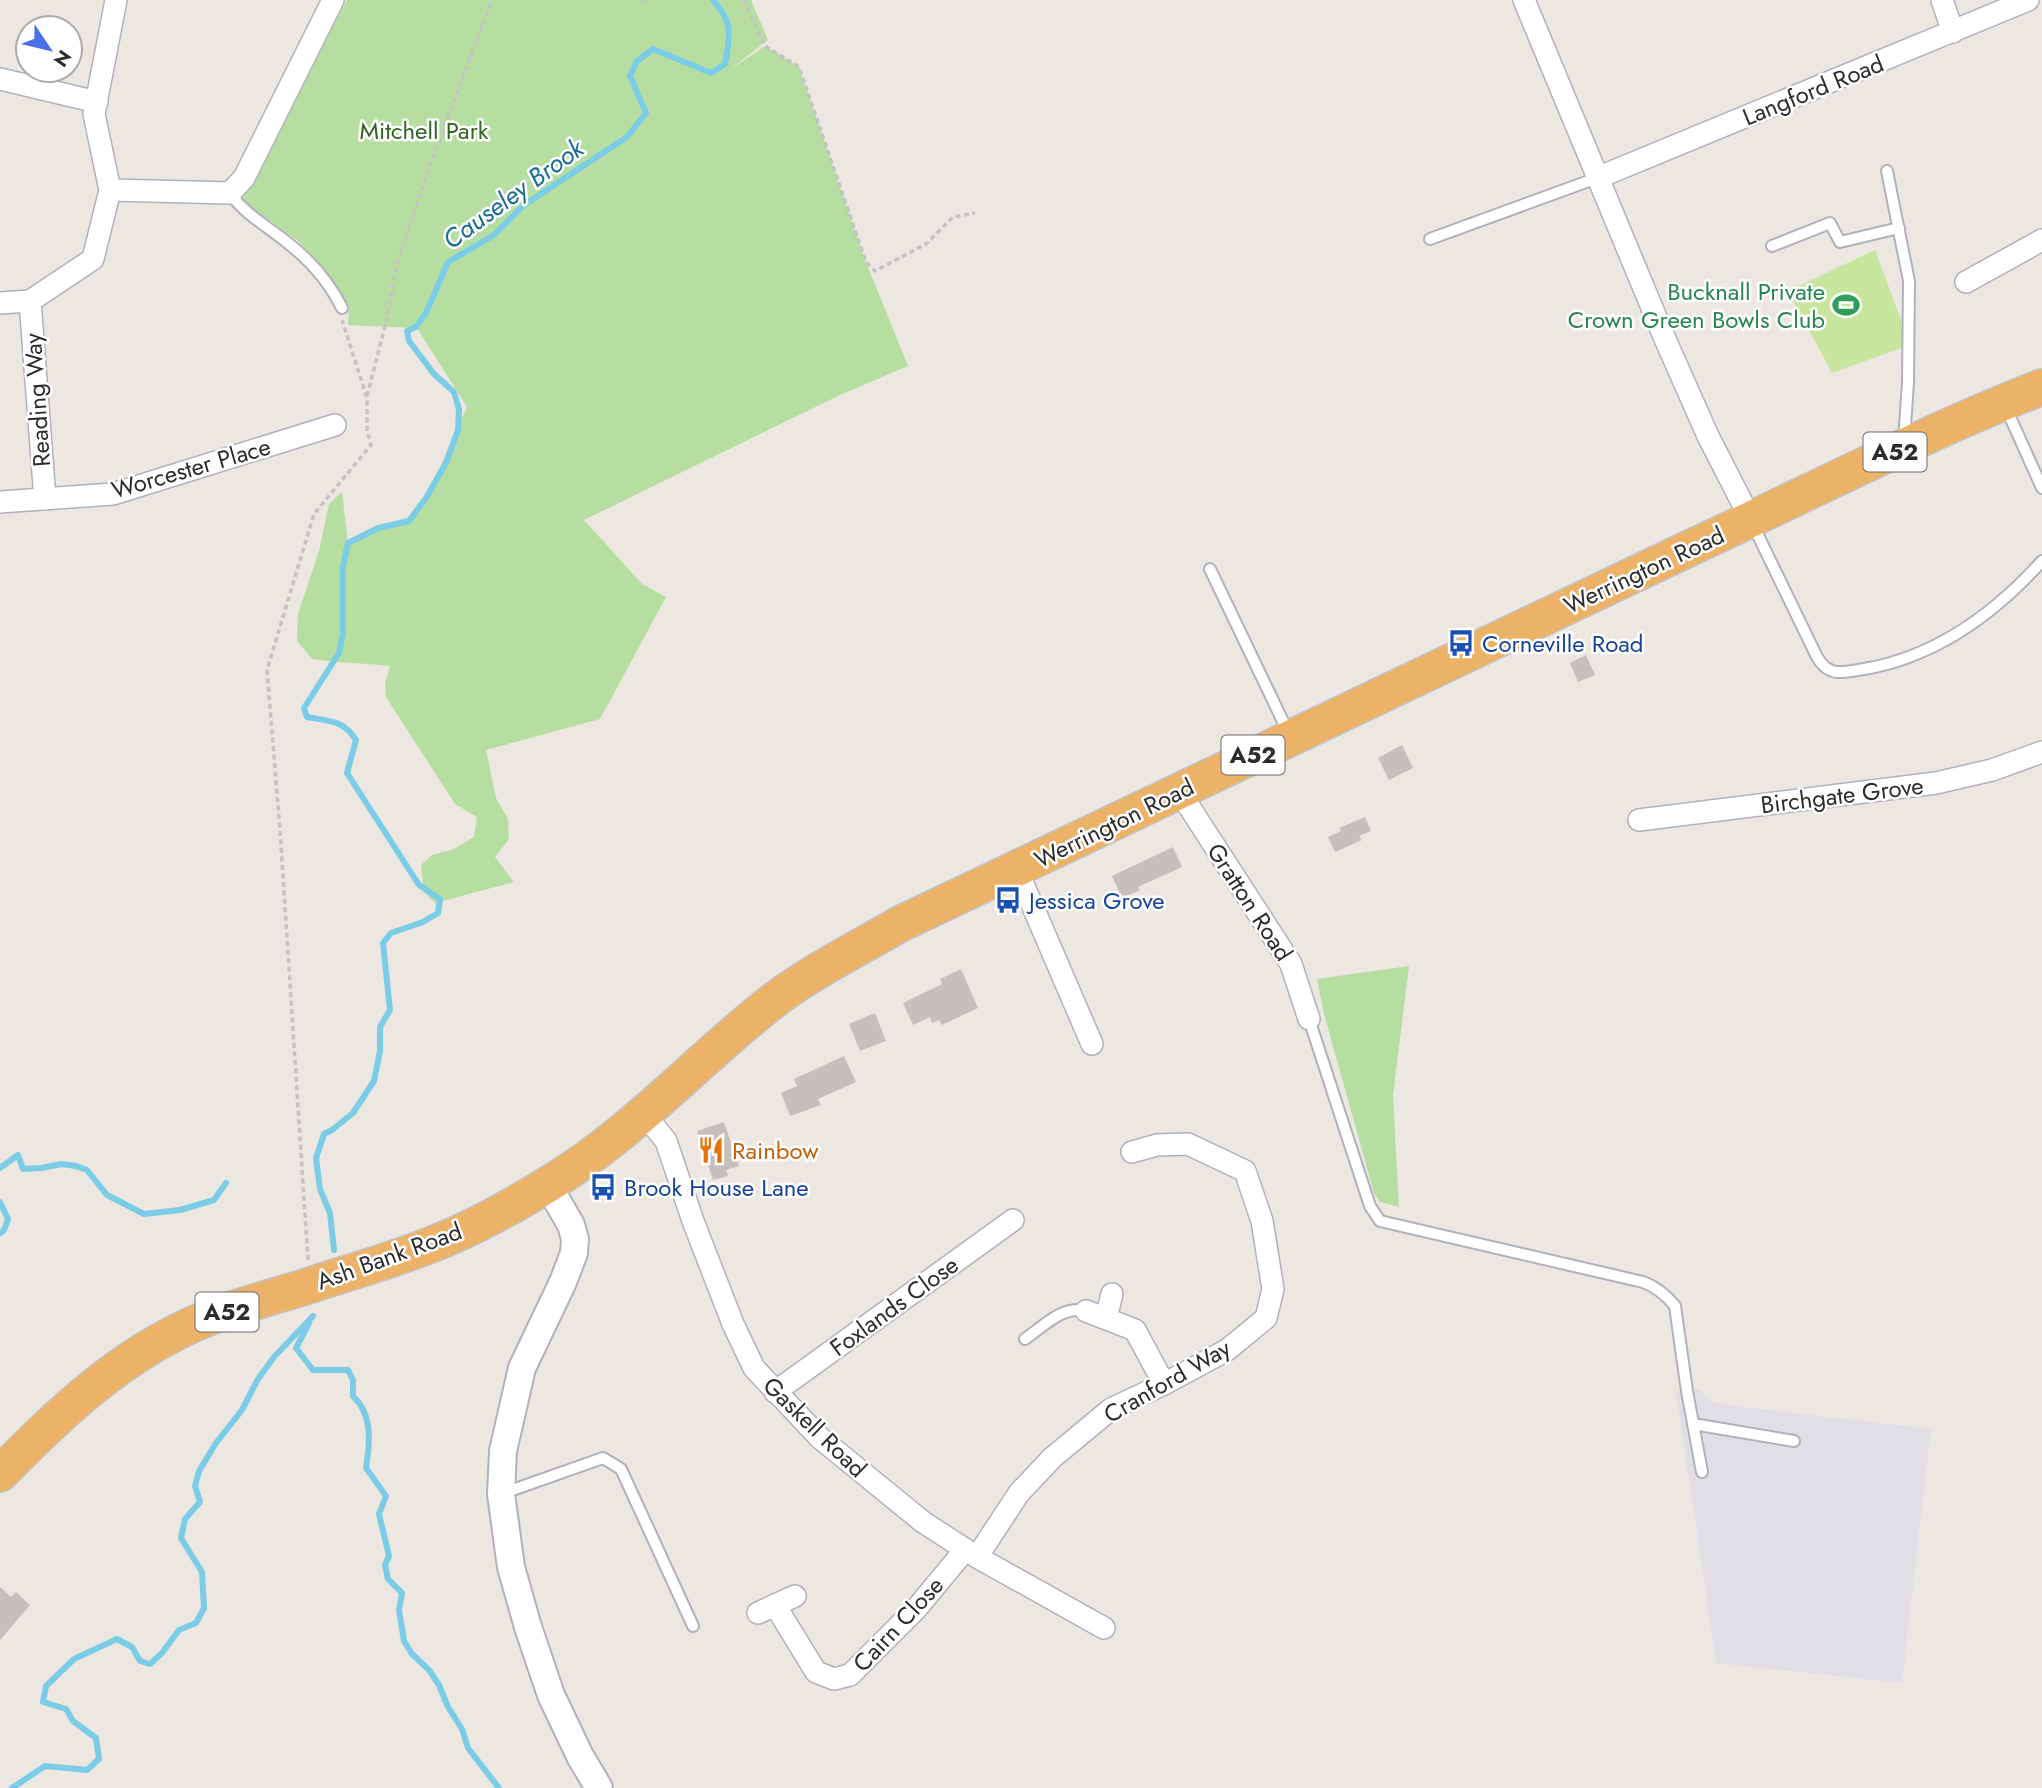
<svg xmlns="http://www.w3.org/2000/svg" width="2042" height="1788" font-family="Jost,sans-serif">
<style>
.industrial{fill:#e1dfe6}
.green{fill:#b7dea1}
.pitch{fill:#c8e59d}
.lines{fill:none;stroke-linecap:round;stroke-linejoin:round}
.stream{stroke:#7bcce6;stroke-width:6}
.building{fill:#c5c0bc}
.service-casing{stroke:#b0b2bb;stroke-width:14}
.minor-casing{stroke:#b0b2bb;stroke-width:24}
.tertiary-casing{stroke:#b0b2bb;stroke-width:30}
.trunk-casing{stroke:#c4c4c4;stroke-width:38}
.path{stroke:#c4c4c4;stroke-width:3.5;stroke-dasharray:5 3.5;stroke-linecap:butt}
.service{stroke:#fff;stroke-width:10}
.minor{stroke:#fff;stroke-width:21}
.tertiary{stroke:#fff;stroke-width:26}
.trunk{stroke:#ecb268;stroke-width:35}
.labels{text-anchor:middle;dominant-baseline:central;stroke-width:5;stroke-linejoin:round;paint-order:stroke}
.shield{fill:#fff;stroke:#6b6b6b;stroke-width:2}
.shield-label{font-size:23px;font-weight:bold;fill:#2c2c2c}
.street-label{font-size:24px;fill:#2c2c2c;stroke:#fff}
.park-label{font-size:24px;fill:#306421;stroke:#fff}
.leisure-label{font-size:24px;fill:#27864d;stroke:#fff;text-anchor:end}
.transit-label{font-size:24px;fill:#164399;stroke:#fff;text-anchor:start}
.food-label{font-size:24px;fill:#c56008;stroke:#fff;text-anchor:start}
.water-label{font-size:26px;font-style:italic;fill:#186c94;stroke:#fff}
</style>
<rect width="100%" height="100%" fill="#ece7e0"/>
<path class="industrial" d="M1700,1389L1710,1400L1719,1404L1931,1429L1902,1683L1716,1663L1676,1392Z"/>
<g class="green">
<path d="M347,0H751L768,40L728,71L765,46L799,67L866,262L908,366L840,395L584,520L642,584L666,597L600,719L486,750L496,798L508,819L509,839L495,857L514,882L435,903L424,892L421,865L432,855L454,849L474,837L477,817L455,804L386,697L385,684L390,666C364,663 338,663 312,659L297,641L298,614L319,551L329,504L342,492L348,542L378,528L409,521L426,498L467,407L417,328L348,325L349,306L323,267L298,241L244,202L243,193Z"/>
<path d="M1409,966L1393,1096L1399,1207L1380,1202L1374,1193L1324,1014L1317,979Z"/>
</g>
<path class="pitch" d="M1875,250L1901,320L1904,347L1832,373L1788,291Z"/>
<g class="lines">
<g class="stream">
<path d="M0,1168L18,1155L23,1169L41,1168L62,1164L76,1166L87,1170L107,1195L144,1214L180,1210L214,1200L226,1183"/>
<path d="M0,1202L8,1219L4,1230L0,1233"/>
<path d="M334,1250L330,1213L320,1189L316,1158L324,1134L332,1130L353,1113L374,1081L380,1051V1027L390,1010L383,943L391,933L423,922L438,913L440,899L419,885L347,773L356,740C344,720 329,721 307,717L304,708L339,653L343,634V566L348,543L378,528L409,521L426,498L446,463L458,430L459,409L454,392L434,374L409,341L407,331L416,327L426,313L448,262L494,235L524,205L627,137L646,113L630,76L637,61L653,49L711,73L725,64C730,34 734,24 713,0"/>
<path d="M309,1323L296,1348L313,1370H348L353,1380V1396C373,1415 370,1443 366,1468L386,1496L379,1514L389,1556L385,1565L388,1579L402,1593L399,1610L404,1641L412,1654L429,1670L439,1685L448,1707L462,1729L468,1748L499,1788"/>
<path d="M12,1788L45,1766L87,1770L99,1759L96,1738L73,1721L66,1709L43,1702L46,1686L74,1659L117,1639L132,1647L140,1661L150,1664L162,1653L179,1630L196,1623L204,1608L202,1572L181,1538L185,1519L200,1502L195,1486L199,1471L216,1443L242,1410L258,1379L274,1357L313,1316"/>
</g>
</g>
<g class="building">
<path d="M1586,655L1595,675L1578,682L1570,663Z"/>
<path d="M1402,745L1413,768L1389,780L1378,758Z"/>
<path d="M1365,817L1371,831L1359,836L1362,840L1335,852L1328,837L1341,831L1339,828Z"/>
<path d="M1173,847L1182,867L1138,887L1140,890L1122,898L1112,876Z"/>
<path d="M961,969L978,1008L942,1025L939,1020L932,1023L930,1017L913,1025L903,1003L942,984L940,979Z"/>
<path d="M875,1013L886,1041L860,1051L849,1024Z"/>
<path d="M844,1056L856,1082L818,1099L821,1105L790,1116L781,1093L797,1086L794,1079Z"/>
<path d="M724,1122L739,1166L726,1170L728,1176L713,1180L697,1131Z"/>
<path d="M0,1587L11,1597L16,1592L30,1605L0,1640Z"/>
</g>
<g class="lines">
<defs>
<g id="service">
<path d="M1887,171L1909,281L1908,382L1904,441"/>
<path d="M230,193C245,215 269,227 289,244C312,262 329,282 342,308"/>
<path d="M1430,239L1597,178"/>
<path d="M1772,246L1830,223L1840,242L1899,228"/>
<path d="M2006,408L2042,488"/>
<path d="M1753,525L1817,657C1829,678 1843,672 1864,669C1935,657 1995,613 2042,561"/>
<path d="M1210,569L1289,734"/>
<path d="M1309,1019L1370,1206L1380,1221L1643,1282C1657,1287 1666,1295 1675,1306L1687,1391L1702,1472"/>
<path d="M1025,1339C1044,1326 1063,1305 1086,1311"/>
<path d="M1693,1424L1794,1441"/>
<path d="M501,1494L603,1458L621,1469L693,1626"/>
</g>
<g id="minor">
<path d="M1524,0L1665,339L1708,436L1751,520"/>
<path d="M1942,0L1953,32"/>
<path d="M0,79L97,102"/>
<path d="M1597,178L2028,0"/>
<path d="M110,190L230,193L244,178L333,0"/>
<path d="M1966,282L2042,240"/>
<path d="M30,301L45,499"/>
<path d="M0,303L30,301L93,259L110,190L94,114L116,0"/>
<path d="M0,502L113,494L335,425"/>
<path d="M1179,791L1291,964L1309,1019"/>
<path d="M1639,820L1936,783L1992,770L2042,752"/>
<path d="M1017,870L1092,1044"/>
<path d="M644,1114L666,1141L693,1221L733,1324L754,1368L820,1438L923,1522L977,1557L1104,1628"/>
<path d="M1086,1311L1135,1330L1164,1384"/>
<path d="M1106,1318L1112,1294"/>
<path d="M775,1392L1013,1220"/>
<path d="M977,1557L1019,1493L1052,1458L1111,1409L1164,1384L1227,1350L1266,1318L1273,1289L1262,1221L1245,1171L1188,1144L1157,1145L1132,1152"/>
<path d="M775,1605L816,1672L834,1679L850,1675L916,1609L965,1550"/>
<path d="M758,1613L795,1596"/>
</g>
<path id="tertiary" d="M548,1185L571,1225L575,1239L574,1253L563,1282L522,1368L503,1451L501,1494L511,1567L528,1627L551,1695L580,1756L599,1788"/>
<path id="trunk" d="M0,1474C54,1419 109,1366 179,1331C220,1310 267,1299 311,1285C353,1271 397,1259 438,1242C475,1227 513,1206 547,1185C628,1137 691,1067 763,1009C804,975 854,951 900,924C1164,800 1426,672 1690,548C1807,494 1922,434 2042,387"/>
</defs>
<use href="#service" class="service-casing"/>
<use href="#minor" class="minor-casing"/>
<use href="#tertiary" class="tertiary-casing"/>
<use href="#trunk" class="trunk-casing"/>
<g class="path">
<path d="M639,0H647"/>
<path d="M744,0L765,46L799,67L866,262L875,271L926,244L953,217L975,213"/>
<path d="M367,396L386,322L397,264L430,166L492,0"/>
<path d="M308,1260L280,830L267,670L314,514L371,445L367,431V398L342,320"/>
</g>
<use href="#service" class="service"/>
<use href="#minor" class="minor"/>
<use href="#tertiary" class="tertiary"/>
<use href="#trunk" class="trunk"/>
</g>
<defs>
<symbol id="stadium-bare" viewBox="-9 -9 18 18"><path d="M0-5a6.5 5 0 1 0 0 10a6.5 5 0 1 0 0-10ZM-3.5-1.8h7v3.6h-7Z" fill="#2e9e5b" stroke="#fff" stroke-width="2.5" paint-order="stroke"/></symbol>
<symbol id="bus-bare" viewBox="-9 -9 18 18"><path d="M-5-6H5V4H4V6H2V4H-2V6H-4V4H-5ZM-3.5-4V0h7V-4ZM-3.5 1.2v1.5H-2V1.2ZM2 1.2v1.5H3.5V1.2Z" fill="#1a4fb4" stroke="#fff" stroke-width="2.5" paint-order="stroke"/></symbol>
<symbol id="restaurant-bare" viewBox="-9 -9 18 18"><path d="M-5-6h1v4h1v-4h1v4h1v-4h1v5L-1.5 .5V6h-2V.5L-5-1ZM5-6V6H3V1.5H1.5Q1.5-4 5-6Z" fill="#e8710a" stroke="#fff" stroke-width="2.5" paint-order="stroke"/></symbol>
</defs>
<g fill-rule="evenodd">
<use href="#stadium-bare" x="1827" y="286" width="38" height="38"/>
<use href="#bus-bare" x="1442" y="624" width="38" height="38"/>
<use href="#bus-bare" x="989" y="881" width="38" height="38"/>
<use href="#restaurant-bare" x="692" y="1131" width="38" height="38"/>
<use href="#bus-bare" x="584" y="1168" width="38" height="38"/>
</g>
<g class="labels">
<g class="shield">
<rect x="1863.5" y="432.5" width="63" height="39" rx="5"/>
<rect x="1221.5" y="735.5" width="63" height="39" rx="5"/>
<rect x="195.5" y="1292.5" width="63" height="39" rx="5"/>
</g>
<g class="shield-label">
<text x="1895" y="452">A52</text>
<text x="1253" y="755">A52</text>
<text x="227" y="1312">A52</text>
</g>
<g class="street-label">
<text transform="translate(1813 90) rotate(-22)">Langford Road</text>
<text transform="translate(37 400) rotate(-94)">Reading Way</text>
<text transform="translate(191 468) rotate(-16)">Worcester Place</text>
<text transform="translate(1644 570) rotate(-25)">Werrington Road</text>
<text transform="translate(1842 795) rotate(-7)">Birchgate Grove</text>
<text transform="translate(1114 823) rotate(-26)">Werrington Road</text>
<text transform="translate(1250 902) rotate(57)">Gratton Road</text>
<text transform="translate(389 1256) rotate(-20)">Ash Bank Road</text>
<text transform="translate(894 1306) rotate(-36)">Foxlands Close</text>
<text transform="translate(1167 1381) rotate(-30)">Cranford Way</text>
<text transform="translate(815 1427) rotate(44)">Gaskell Road</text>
<text transform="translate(898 1624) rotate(-47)">Cairn Close</text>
</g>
<g class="park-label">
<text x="424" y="130">Mitchell Park</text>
</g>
<g class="leisure-label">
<text x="1825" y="291">Bucknall Private<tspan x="1825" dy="28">Crown Green Bowls Club</tspan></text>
</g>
<g class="transit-label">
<text x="1482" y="643">Corneville Road</text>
<text x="1029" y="900">Jessica Grove</text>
<text x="624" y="1187">Brook House Lane</text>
</g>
<g class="food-label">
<text x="732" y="1150">Rainbow</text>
</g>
<g class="water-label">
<text transform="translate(513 194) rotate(-36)">Causeley Brook</text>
</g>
</g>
<g transform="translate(49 49) rotate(125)"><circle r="33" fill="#ffffff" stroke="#ababab" stroke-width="2"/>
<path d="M0-5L12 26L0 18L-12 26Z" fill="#4d6fec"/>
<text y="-10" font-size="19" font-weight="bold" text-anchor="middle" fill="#2c2c2c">N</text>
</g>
</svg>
